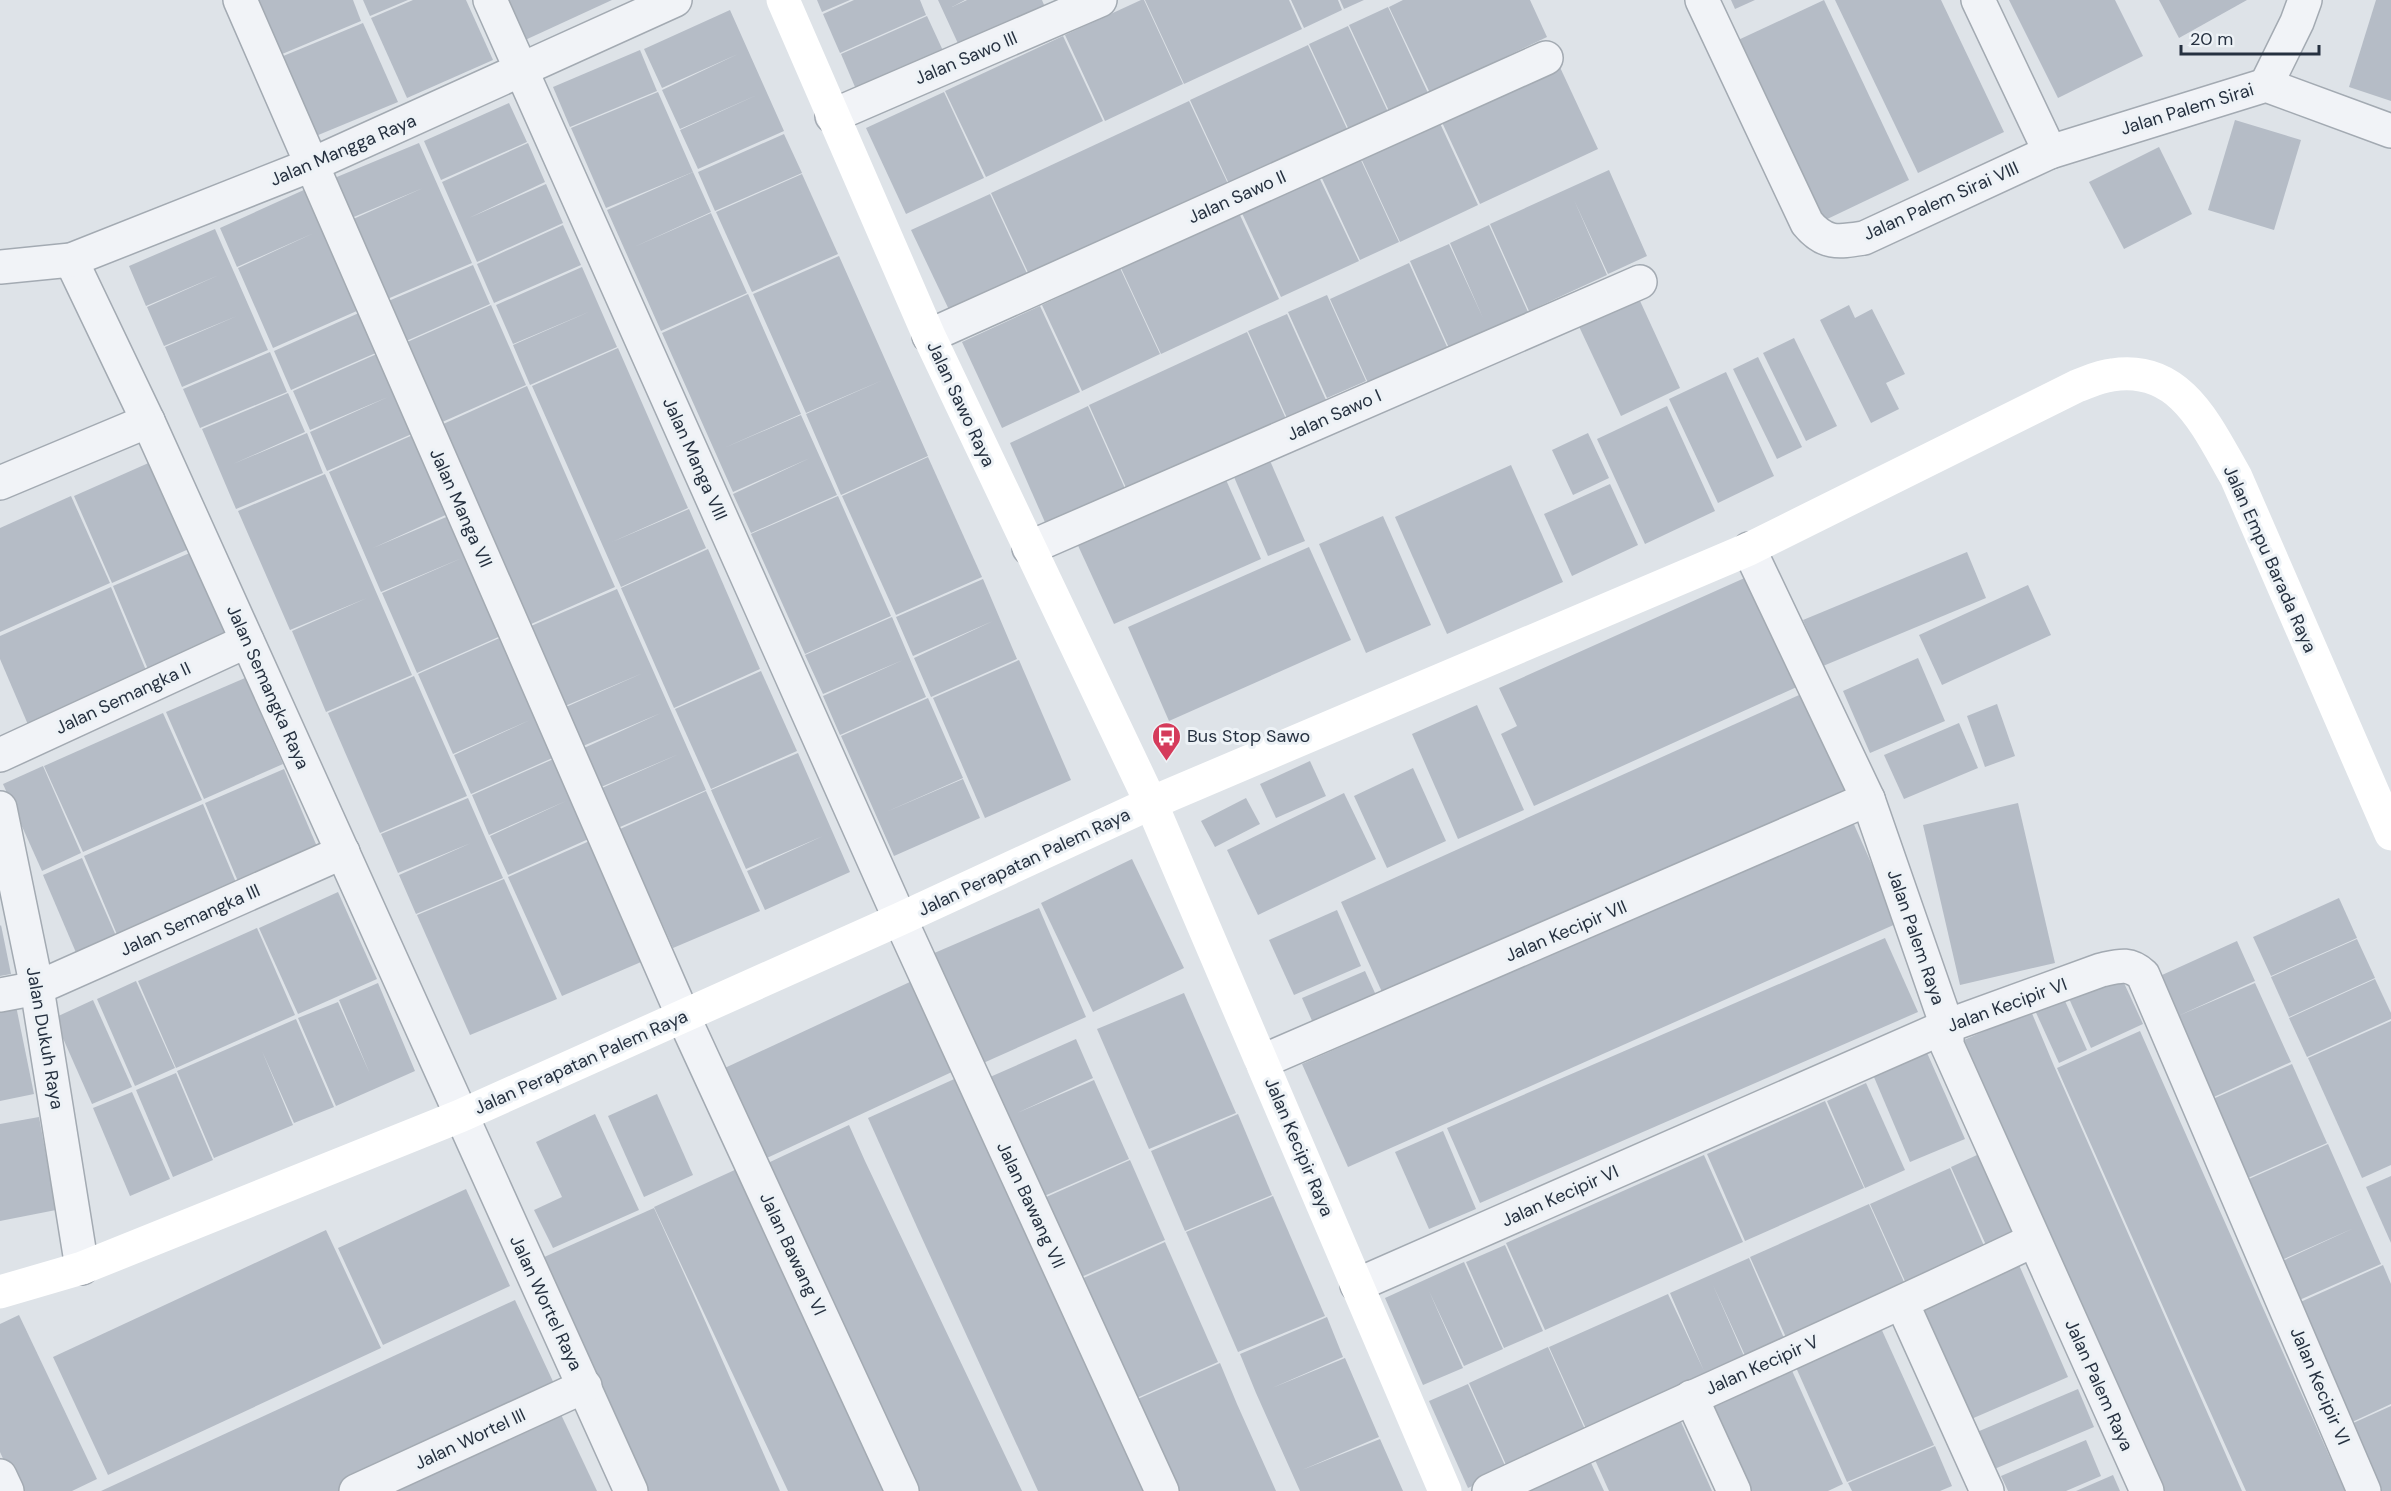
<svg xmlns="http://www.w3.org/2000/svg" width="2391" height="1491" font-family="'DM Sans',sans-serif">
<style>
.building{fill:#b5bcc6}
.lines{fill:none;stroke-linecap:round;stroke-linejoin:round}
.street-casing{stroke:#a3aab2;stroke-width:36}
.street{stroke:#f1f3f7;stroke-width:33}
.secondary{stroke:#fff;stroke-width:33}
.labels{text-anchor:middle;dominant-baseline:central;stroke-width:6;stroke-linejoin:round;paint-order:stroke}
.street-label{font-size:18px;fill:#263140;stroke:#edf2f6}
.poi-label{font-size:18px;fill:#263140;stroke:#edf2f6;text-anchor:start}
</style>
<rect width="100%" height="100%" fill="#dee3e8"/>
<g class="building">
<path d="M249,0H353L361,21L275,57Z"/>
<path d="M363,0H408L370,16Z"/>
<path d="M413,0H466L493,60L407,98L371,18Z"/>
<path d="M504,0H612L523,41Z"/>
<path d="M817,0H850L822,12Z"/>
<path d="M854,0H920L926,15L840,53L823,14Z"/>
<path d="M938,0H965L952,7L967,0H1042L1047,12L961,50Z"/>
<path d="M1141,0H1144L1183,84L1105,121L1065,35Z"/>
<path d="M1145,0H1289L1302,29L1184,84Z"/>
<path d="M1291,0H1338L1342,10L1304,28Z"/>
<path d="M1340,0H1364L1344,9Z"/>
<path d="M1403,0H1530L1547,37L1430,93L1389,7Z"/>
<path d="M1731,0H1755L1735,9Z"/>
<path d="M1824,0L1909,180L1821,222L1736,41Z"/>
<path d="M1835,0H1941L2004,132L1918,173Z"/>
<path d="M2009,0H2115L2143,56L2058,98Z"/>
<path d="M2159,0H2247L2179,38Z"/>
<path d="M2376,0H2391V101L2349,87Z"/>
<path d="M1388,7L1428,93L1389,111L1349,25Z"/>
<path d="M730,10L784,131L698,169L680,130L757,95L680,129L662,90L738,54L662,88L644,49Z"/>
<path d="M927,16L945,55L858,94L841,54Z"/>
<path d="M363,23L398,102L311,138L276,59Z"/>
<path d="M1348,26L1388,112L1349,130L1309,44Z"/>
<path d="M1063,36L1103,121L986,177L945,91Z"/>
<path d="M1308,45L1348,131L1230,186L1190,100Z"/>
<path d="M640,50L657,91L570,127L553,87Z"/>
<path d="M1558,63L1598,149L1480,204L1440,118Z"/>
<path d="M658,92L693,172L606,208L571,128Z"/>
<path d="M944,92L984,178L906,214L866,128Z"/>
<path d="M1189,101L1229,186L1031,279L991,193Z"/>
<path d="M509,103L527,142L441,180L424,141Z"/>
<path d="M1438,119L1478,205L1400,242L1360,156Z"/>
<path d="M2235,120L2301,140L2274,230L2208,210Z"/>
<path d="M784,134L802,173L715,211L698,172Z"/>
<path d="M419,143L472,263L385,300L351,220L423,188L349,219L332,179Z"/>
<path d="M528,143L545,182L469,218L546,184L563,223L477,262L442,182Z"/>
<path d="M2159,147L2192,214L2124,249L2089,182Z"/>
<path d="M1359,156L1399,242L1360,260L1320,174Z"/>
<path d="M1609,170L1647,256L1608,274L1574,200L1607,275L1529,311L1490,224Z"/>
<path d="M693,172L711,212L634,247L711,213L747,293L661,331L607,210Z"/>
<path d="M802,174L838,254L752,292L716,212Z"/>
<path d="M1318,175L1359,261L1281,297L1241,211Z"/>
<path d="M306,189L359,310L273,348L238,268L314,233L237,267L220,228Z"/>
<path d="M990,194L1030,280L952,316L911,230Z"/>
<path d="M1239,213L1279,299L1161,354L1121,268Z"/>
<path d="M563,225L581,265L494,303L477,264Z"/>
<path d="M1489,225L1528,312L1449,348L1410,261L1449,244L1483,318L1450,243Z"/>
<path d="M215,229L268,350L182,387L165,347L237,316L164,346L147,307L219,275L146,306L129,266Z"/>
<path d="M839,256L928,456L841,495L806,414L883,380L806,413L753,294Z"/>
<path d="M1409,263L1448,349L1369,385L1330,299Z"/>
<path d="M473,265L490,304L404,342L386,302Z"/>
<path d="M582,267L617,347L530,385L513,345L591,311L513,344L496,305Z"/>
<path d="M1120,268L1160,354L1082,391L1042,305Z"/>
<path d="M1635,290L1680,388L1621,416L1575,318Z"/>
<path d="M748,294L801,414L724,448L801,415L837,495L751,533L733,494L810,458L733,492L662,333Z"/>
<path d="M1327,295L1366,381L1327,398L1288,312Z"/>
<path d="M491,305L526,385L440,423L405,343Z"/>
<path d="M1849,305L1855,318L1872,309L1905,374L1886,383L1899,409L1871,423L1820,320Z"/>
<path d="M1040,306L1080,392L1002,428L962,342Z"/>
<path d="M361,312L378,352L291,390L274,351Z"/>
<path d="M1287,314L1326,400L1287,418L1248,331Z"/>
<path d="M1247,332L1286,419L1128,492L1089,405Z"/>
<path d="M1794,338L1837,426L1806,441L1763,353Z"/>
<path d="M618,348L688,508L612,542L689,509L706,548L621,587L532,386Z"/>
<path d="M270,352L287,392L200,428L183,389Z"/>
<path d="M379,353L414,433L327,471L310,432L388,397L310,430L293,391Z"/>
<path d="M1758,357L1802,447L1777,459L1733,369Z"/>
<path d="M1726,372L1774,476L1718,503L1669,399Z"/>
<path d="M527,386L615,587L529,625L441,425Z"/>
<path d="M288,393L305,432L233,464L307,433L323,473L236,509L202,429Z"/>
<path d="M1088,406L1127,493L1048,529L1010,443Z"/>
<path d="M1667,406L1715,511L1645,544L1597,439Z"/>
<path d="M1588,433L1609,478L1573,495L1552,450Z"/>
<path d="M415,434L450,513L373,548L451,515L503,635L417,673L382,593L462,558L381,592L329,472Z"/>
<path d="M1267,454L1305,541L1268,556L1231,470Z"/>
<path d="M928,457L982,577L896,615L842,496Z"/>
<path d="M153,461L191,548L112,583L74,496Z"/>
<path d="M1511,465L1563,582L1447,634L1395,517Z"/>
<path d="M1223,473L1261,559L1114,624L1075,539Z"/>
<path d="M325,474L412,675L326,712L292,631L367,598L290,630L238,511Z"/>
<path d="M1610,484L1638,545L1572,576L1544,514Z"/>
<path d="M71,496L110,583L0,632V528Z"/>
<path d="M838,496L891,616L805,654L751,534Z"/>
<path d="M1383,516L1431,625L1366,653L1319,544Z"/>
<path d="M1309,547L1351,640L1169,721L1128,627Z"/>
<path d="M708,549L760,669L674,708L621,588Z"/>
<path d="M192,552L229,640L150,674L113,586Z"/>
<path d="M1967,552L1986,598L1823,666L1803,620Z"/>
<path d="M1749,576L1799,686L1534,806L1501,734L1517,726L1499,688Z"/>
<path d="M983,579L1017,659L931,697L914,658L993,621L913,656L896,617Z"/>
<path d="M2028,585L2051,635L1942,685L1919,635Z"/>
<path d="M111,587L148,675L29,727L0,659V636Z"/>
<path d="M617,589L706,790L620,827L602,788L679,754L601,787L584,748L661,713L583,746L566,707L643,673L565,706L531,626Z"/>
<path d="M892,617L926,697L840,735L823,696L903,660L823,694L805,655Z"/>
<path d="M504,636L557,756L471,794L454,755L530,720L453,754L418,674Z"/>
<path d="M1918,658L1945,721L1870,753L1843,691Z"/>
<path d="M1019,660L1071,780L985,818L933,698Z"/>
<path d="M761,671L797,751L711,789L675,709Z"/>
<path d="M414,676L467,796L380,833L328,713Z"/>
<path d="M245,678L283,764L204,799L166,712Z"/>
<path d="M1808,691L1853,790L1387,1003L1341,902Z"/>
<path d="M928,698L963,778L886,812L963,779L980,818L894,856L841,736Z"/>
<path d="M1997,704L2015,756L1985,767L1967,716Z"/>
<path d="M1477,705L1524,810L1458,839L1412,734Z"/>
<path d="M163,713L202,800L83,852L44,766Z"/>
<path d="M1959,723L1978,768L1904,799L1884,755Z"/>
<path d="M798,753L850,872L765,910L747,871L823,836L746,869L711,790Z"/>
<path d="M558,757L593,837L508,875L490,836L566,801L489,835L472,795Z"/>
<path d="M1310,761L1326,796L1276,818L1260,784Z"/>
<path d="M43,766L81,853L42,871L3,784Z"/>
<path d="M1413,768L1446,841L1387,868L1354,796Z"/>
<path d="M284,769L321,856L242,891L205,803Z"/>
<path d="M706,791L760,911L673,948L620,829Z"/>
<path d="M1344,793L1376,859L1258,915L1227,850Z"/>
<path d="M468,798L503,878L416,914L399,875L471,843L398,873L381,834Z"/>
<path d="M1246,798L1260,824L1215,847L1201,821Z"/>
<path d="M2018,803L2055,963L1960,985L1923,825Z"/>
<path d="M203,804L240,892L121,944L84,856Z"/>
<path d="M1852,820L1898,923L1348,1167L1302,1064Z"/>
<path d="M594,839L648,959L562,996L508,877Z"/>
<path d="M82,858L120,945L80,962L43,875Z"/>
<path d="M1132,859L1184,968L1093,1012L1041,903Z"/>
<path d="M504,879L557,999L470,1035L417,915Z"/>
<path d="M338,892L377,979L298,1014L259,928Z"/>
<path d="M2339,898L2357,938L2271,976L2253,937Z"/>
<path d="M1039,908L1086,1017L981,1064L932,954Z"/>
<path d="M1337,910L1361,966L1294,995L1269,940Z"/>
<path d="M1,925L11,974L0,976V926Z"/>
<path d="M257,928L295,1015L176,1068L138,981Z"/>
<path d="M1885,938L1918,1012L1480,1203L1447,1128Z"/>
<path d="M2357,939L2375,978L2289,1017L2271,977Z"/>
<path d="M2237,941L2255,981L2178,1016L2255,983L2291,1062L2205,1101L2151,980Z"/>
<path d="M2118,970L2143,1024L2091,1048L2067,994Z"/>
<path d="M1365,971L1380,1004L1317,1032L1302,998Z"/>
<path d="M2375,979L2391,1013V1019L2307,1057L2289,1018Z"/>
<path d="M136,981L175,1068L135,1086L97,999Z"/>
<path d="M912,981L954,1071L756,1163L714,1073Z"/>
<path d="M378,983L415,1071L336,1106L298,1018L338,1002L370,1074L339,1000Z"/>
<path d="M2061,992L2087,1050L2059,1063L2033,1006Z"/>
<path d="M1184,993L1236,1113L1149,1149L1097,1029Z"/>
<path d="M93,1000L132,1087L92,1104L54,1018Z"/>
<path d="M15,1001L34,1094L0,1101V1004Z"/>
<path d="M2031,1011L2054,1066L2242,1491H2154L1957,1043Z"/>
<path d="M296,1019L334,1107L294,1123L262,1051L293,1125L214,1158L177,1071Z"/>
<path d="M2391,1021V1165L2362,1178L2308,1058Z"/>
<path d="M2140,1031L2263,1308L2345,1491H2246L2180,1345L2057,1068Z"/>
<path d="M1076,1039L1093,1078L1017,1113L1094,1080L1129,1159L1042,1197L990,1077Z"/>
<path d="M1924,1046L1965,1139L1910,1162L1871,1070Z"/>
<path d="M2292,1064L2327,1143L2241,1181L2206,1102Z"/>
<path d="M176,1073L213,1160L173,1177L136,1090Z"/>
<path d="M961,1076L1151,1491H1038L921,1236L868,1118Z"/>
<path d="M1866,1083L1905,1170L1865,1188L1827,1101Z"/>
<path d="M132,1092L170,1179L130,1196L93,1108Z"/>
<path d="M657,1094L693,1175L644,1197L608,1116Z"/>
<path d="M1825,1101L1864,1188L1745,1241L1707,1154Z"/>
<path d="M595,1114L639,1210L553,1248L534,1210L562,1197L536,1142Z"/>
<path d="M1238,1114L1272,1195L1185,1231L1151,1151Z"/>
<path d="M39,1117L56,1210L0,1221V1124Z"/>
<path d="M849,1125L865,1161L1022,1491H907L755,1169Z"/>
<path d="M1443,1131L1476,1209L1429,1229L1395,1152Z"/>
<path d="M2328,1144L2381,1264L2295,1302L2278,1263L2354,1228L2277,1262L2242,1182Z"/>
<path d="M1990,1149L2029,1236L1990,1254L1951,1167Z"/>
<path d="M1704,1155L1743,1242L1545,1330L1506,1243Z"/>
<path d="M1130,1160L1165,1240L1079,1278L1044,1198Z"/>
<path d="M739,1168L892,1491H788L654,1207Z"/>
<path d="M1950,1168L1988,1255L1909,1290L1870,1204Z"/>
<path d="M2391,1176V1243L2366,1187Z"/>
<path d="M466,1189L510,1286L383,1345L338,1248Z"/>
<path d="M1273,1196L1325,1316L1238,1352L1186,1232Z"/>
<path d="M1869,1204L1908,1291L1789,1344L1750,1257Z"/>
<path d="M654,1208L691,1289L780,1491H646L542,1258Z"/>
<path d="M326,1230L381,1348L108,1475L53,1357Z"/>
<path d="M1165,1242L1218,1362L1132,1400L1079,1280Z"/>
<path d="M1505,1245L1543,1331L1504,1348L1466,1262Z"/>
<path d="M1749,1258L1787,1345L1748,1362L1713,1285L1747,1363L1588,1433L1549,1347L1668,1294L1704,1371L1670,1293Z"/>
<path d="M1464,1262L1503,1349L1464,1366L1429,1291L1463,1368L1423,1385L1385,1298Z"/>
<path d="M2019,1265L2068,1377L1969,1420L1920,1309Z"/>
<path d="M2383,1265L2391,1284V1404L2350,1423L2296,1304Z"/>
<path d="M515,1300L557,1390L339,1491H101Z"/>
<path d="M19,1315L97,1479L72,1491H18L0,1452V1324Z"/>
<path d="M1327,1317L1343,1357L1272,1388L1345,1358L1379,1437L1302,1470L1380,1439L1403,1491H1300L1256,1393L1240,1354Z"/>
<path d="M1880,1326L1934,1445L1847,1482L1794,1363Z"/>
<path d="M1548,1347L1587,1434L1508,1469L1469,1383Z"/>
<path d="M1220,1363L1237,1404L1276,1491H1172L1133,1401Z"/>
<path d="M1789,1364L1843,1484L1828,1491H1743L1703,1404Z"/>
<path d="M1468,1384L1507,1470L1468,1488L1429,1401Z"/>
<path d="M2078,1389L2094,1427L1992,1470L1977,1432Z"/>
<path d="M557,1406L597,1491H372Z"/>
<path d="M2391,1406V1491H2380L2351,1424Z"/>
<path d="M1677,1413L1712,1491H1609L1591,1451Z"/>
<path d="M2086,1440L2101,1476L2066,1491H2008L2001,1476Z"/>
<path d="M1935,1446L1952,1486L1940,1491H1852L1848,1483Z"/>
<path d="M1586,1452L1604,1491H1499Z"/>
<path d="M2113,1475L2120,1491H2076Z"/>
</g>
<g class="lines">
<defs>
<g id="street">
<path d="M240,0L683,1016L902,1491"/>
<path d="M490,0L900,919L1162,1491"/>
<path d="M1702,0L1807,223C1825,245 1839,242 1864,238L2050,152L2266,85L2391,131"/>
<path d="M1978,0L2050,152"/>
<path d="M2266,85L2297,22L2305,0"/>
<path d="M832,116L1100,0"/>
<path d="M71,260L148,421L631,1491"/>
<path d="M0,267L71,260L311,165L675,0"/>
<path d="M929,336L1546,58"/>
<path d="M0,483L148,421"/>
<path d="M1029,548L1640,282"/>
<path d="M1749,549L1868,799L1947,1026V1045L2147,1491"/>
<path d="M0,755L247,641"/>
<path d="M0,808L37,988L82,1268"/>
<path d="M0,995L37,988L343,852"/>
<path d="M1263,1061L1868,799"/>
<path d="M1357,1285L1947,1026L2101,970C2119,966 2129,962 2143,975L2364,1491"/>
<path d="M1902,1303L1987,1491"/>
<path d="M1691,1397L1734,1491"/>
<path d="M0,1476L7,1491"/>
<path d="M356,1491L585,1386"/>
<path d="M1489,1491C1670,1406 1854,1326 2034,1240"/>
</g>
</defs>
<use href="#street" class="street-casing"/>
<use href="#street" class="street"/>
<g class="secondary">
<path d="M783,0L929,336L1151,803L1445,1491"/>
<path d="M0,1292L82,1268L460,1116L900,919L1151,803L1749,549L2077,386C2088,382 2100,376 2112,375C2181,364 2207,427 2236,477L2391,834"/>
</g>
</g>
<defs>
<symbol id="bus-pin" viewBox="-11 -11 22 30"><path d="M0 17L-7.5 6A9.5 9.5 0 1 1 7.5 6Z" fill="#d53b5b" stroke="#edf2f6"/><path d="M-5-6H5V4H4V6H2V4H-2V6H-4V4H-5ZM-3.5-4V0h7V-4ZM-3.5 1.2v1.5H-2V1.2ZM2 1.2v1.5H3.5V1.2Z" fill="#fff"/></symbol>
</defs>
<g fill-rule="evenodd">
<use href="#bus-pin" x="1150" y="720" width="33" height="45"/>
</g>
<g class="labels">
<g class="street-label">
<text transform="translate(966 58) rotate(-23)">Jalan Sawo III</text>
<text transform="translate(2187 109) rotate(-17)">Jalan Palem Sirai</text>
<text transform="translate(343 150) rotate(-23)">Jalan Mangga Raya</text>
<text transform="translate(1237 197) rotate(-24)">Jalan Sawo II</text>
<text transform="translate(1941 201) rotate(-24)">Jalan Palem Sirai VIII</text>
<text transform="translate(961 404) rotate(65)">Jalan Sawo Raya</text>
<text transform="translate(1334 415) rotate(-24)">Jalan Sawo I</text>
<text transform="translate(695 459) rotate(66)">Jalan Manga VIII</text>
<text transform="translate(461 508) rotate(66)">Jalan Manga VII</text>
<text transform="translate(2270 559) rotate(66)">Jalan Empu Barada Raya</text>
<text transform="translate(268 687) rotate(66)">Jalan Semangka Raya</text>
<text transform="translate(123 698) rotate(-25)">Jalan Semangka II</text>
<text transform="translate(1024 862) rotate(-25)">Jalan Perapatan Palem Raya</text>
<text transform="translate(190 920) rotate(-24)">Jalan Semangka III</text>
<text transform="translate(1566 931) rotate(-23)">Jalan Kecipir VII</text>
<text transform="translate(1916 937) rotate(71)">Jalan Palem Raya</text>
<text transform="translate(2007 1005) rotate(-20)">Jalan Kecipir VI</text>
<text transform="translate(45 1038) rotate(80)">Jalan Dukuh Raya</text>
<text transform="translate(581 1062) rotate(-24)">Jalan Perapatan Palem Raya</text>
<text transform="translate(1299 1147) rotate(67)">Jalan Kecipir Raya</text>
<text transform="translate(1560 1196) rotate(-24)">Jalan Kecipir VI</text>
<text transform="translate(1031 1205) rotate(65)">Jalan Bawang VII</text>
<text transform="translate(793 1254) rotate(65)">Jalan Bawang VI</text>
<text transform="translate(546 1303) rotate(65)">Jalan Wortel Raya</text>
<text transform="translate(1762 1365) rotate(-24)">Jalan Kecipir V</text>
<text transform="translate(2099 1385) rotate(66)">Jalan Palem Raya</text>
<text transform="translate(2320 1386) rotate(67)">Jalan Kecipir VI</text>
<text transform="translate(470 1439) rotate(-25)">Jalan Wortel III</text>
</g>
<g class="poi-label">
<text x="1187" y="736">Bus Stop Sawo</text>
</g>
</g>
<path d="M2181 45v9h138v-9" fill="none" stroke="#263140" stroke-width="3"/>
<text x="2190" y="45" font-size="18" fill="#263140" stroke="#edf2f6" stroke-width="4.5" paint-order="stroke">20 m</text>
</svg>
